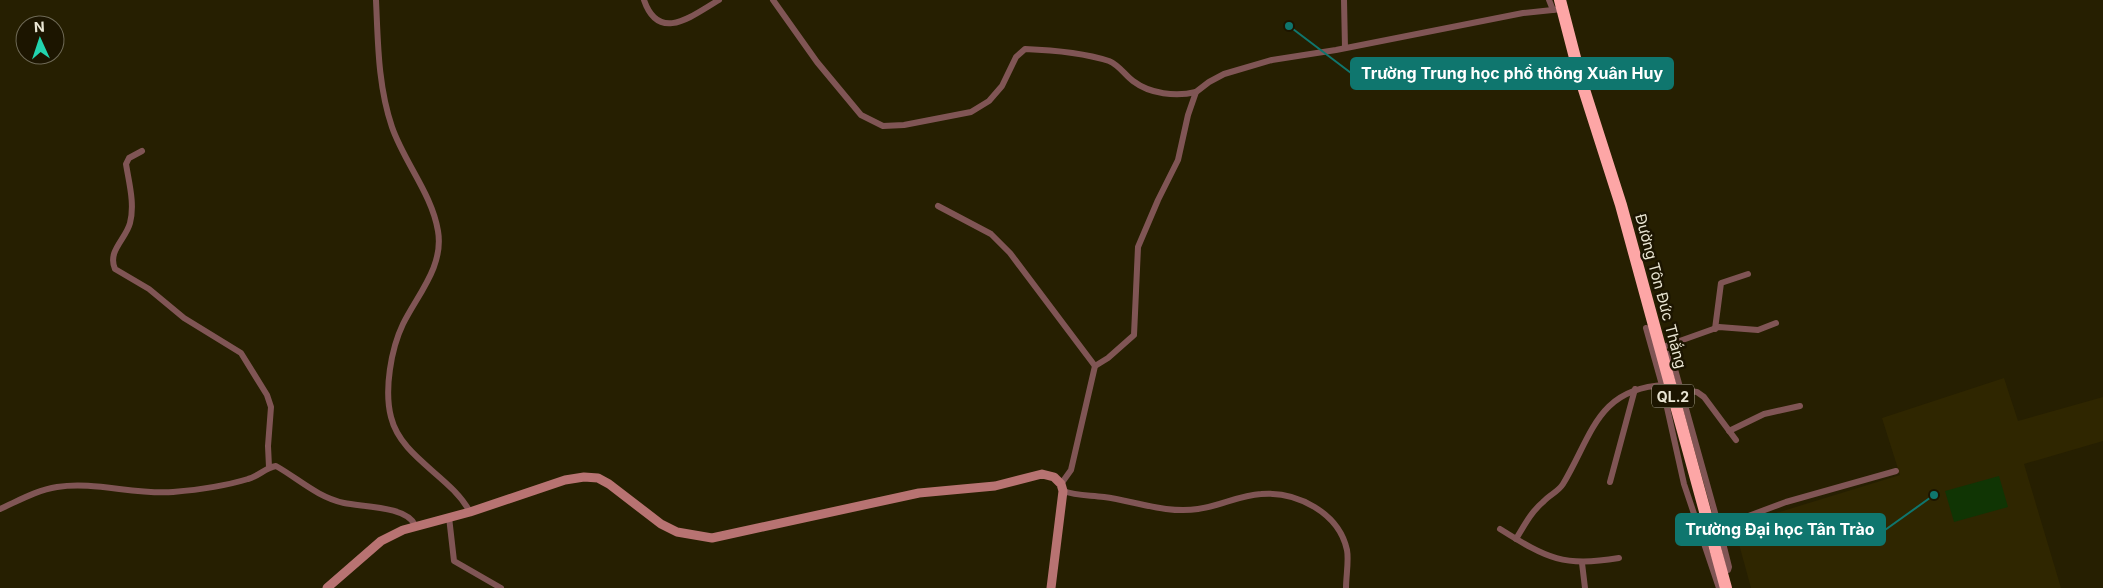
<svg xmlns="http://www.w3.org/2000/svg" width="2103" height="588" font-family="Inter,sans-serif">
<style>
.built{fill:#2f2600}
.green{fill:#103504}
.lines{fill:none;stroke-linecap:round;stroke-linejoin:round}
.street{stroke:#805555;stroke-width:6}
.secondary{stroke:#b87372;stroke-width:9}
.highway{stroke:#fda6a6;stroke-width:12}
.labels{text-anchor:middle;dominant-baseline:central;stroke-width:5;stroke-linejoin:round;paint-order:stroke}
.shield{fill:#1c1500;stroke:#aca794;stroke-width:1}
.shield-label{font-size:14px;font-weight:bold;fill:#eae6d4}
.street-label{font-size:15px;fill:#eae6d4;stroke:#1c1500}
.leader{fill:none;stroke:#0f766e;stroke-width:2}
.callout-dot{fill:#0f766e;stroke:#1c1500;stroke-width:2}
.callout{fill:#0f766e;stroke:#0f766e;stroke-width:2}
.callout-label{font-size:16px;text-anchor:middle;font-weight:bold;fill:#fff}
</style>
<rect width="100%" height="100%" fill="#261f01"/>
<path class="built" d="M2004,378L2018,421L2103,397V441L2024,464L2061,588H1751L1734,526L1900,475L1882,418Z"/>
<path class="green" d="M1999,476L2008,507L1954,522L1945,491Z"/>
<g class="lines">
<g class="street">
<path d="M376,0C378,43 378,86 392,127C404,162 432,194 438,231C444,266 418,294 403,324C391,349 384,390 391,417C401,458 451,476 470,512"/>
<path d="M644,0C659,44 693,15 719,0"/>
<path d="M773,0L817,62L861,115L883,126L904,125L971,112L989,101L1002,86L1016,57L1025,49C1051,50 1084,53 1109,61C1119,65 1125,75 1133,81C1150,94 1176,97 1196,92"/>
<path d="M1344,0L1345,48"/>
<path d="M1549,0L1553,10"/>
<path d="M142,151L129,158L126,164C129,183 135,204 130,223C126,239 107,251 115,269L149,289L184,318L241,353L267,395L271,407L268,446L269,467"/>
<path d="M938,206L991,234L1010,253L1095,366"/>
<path d="M1646,328L1662,385L1684,484L1719,588"/>
<path d="M1715,329L1721,283L1748,274"/>
<path d="M1660,348L1719,327L1758,330L1776,323"/>
<path d="M1661,352L1668,354L1673,362L1719,527"/>
<path d="M1681,390L1697,392L1704,397L1736,440"/>
<path d="M1729,431L1764,414L1800,406"/>
<path d="M1610,482L1635,389"/>
<path d="M1061,484L1071,470L1095,366L1108,358L1134,335L1138,247L1158,200L1178,160L1188,115L1196,92L1209,82L1224,74L1272,60L1336,50L1523,13L1562,9"/>
<path d="M1063,491C1077,496 1090,495 1104,497C1134,501 1167,514 1198,509C1220,506 1240,495 1261,494C1297,491 1339,513 1347,550C1349,561 1346,576 1346,588"/>
<path d="M0,509C18,501 37,490 57,487C95,481 134,495 173,492C197,490 225,486 248,479C259,476 265,468 276,466C299,479 317,497 344,503C363,507 406,506 415,525"/>
<path d="M449,517L454,561L501,588"/>
<path d="M1500,529C1548,559 1563,567 1619,558"/>
<path d="M1516,539C1524,526 1531,512 1543,502C1549,495 1558,492 1563,484C1592,436 1597,388 1665,385"/>
<path d="M1582,563L1585,588"/>
<path d="M1720,573L1728,570L1729,567L1719,527L1786,502L1896,471"/>
</g>
<path class="secondary" d="M327,588L381,541L403,530L470,512L565,480L584,477L598,478L609,484L661,524L677,532L712,538L919,493L995,486L1042,474L1054,477L1061,484L1063,491L1051,588"/>
<path class="highway" d="M1560,0L1580,77L1621,205L1726,588"/>
</g>
<g class="labels">
<rect class="shield" x="1652" y="384.5" width="42" height="23" rx="4"/>
<g class="shield-label">
<text x="1673" y="396">QL.2</text>
</g>
<g class="street-label">
<text transform="translate(1661 291) rotate(75)">Đường Tôn Đức Thắng</text>
</g>
</g>
<path class="leader" d="M1289 26L1351 73M1934 495L1885 530"/>
<g class="callout-dot">
<circle cx="1289" cy="26" r="5"/>
<circle cx="1934" cy="495" r="5"/>
</g>
<g class="callout">
<rect x="1351" y="58" width="322" height="31" rx="5"/>
<rect x="1676" y="514" width="209" height="31" rx="5"/>
</g>
<g class="callout-label">
<text x="1512" y="79">Trường Trung học phổ thông Xuân Huy</text>
<text x="1780" y="535">Trường Đại học Tân Trào</text>
</g>
<g transform="translate(40 40) rotate(357)"><circle r="24" fill="#1c1500" stroke="#6e6955"/>
<path d="M0-4L9 19L0 12L-9 19Z" fill="#22d5af"/>
<text y="-8" font-size="14" font-weight="bold" text-anchor="middle" fill="#eae6d4">N</text>
</g>
</svg>
